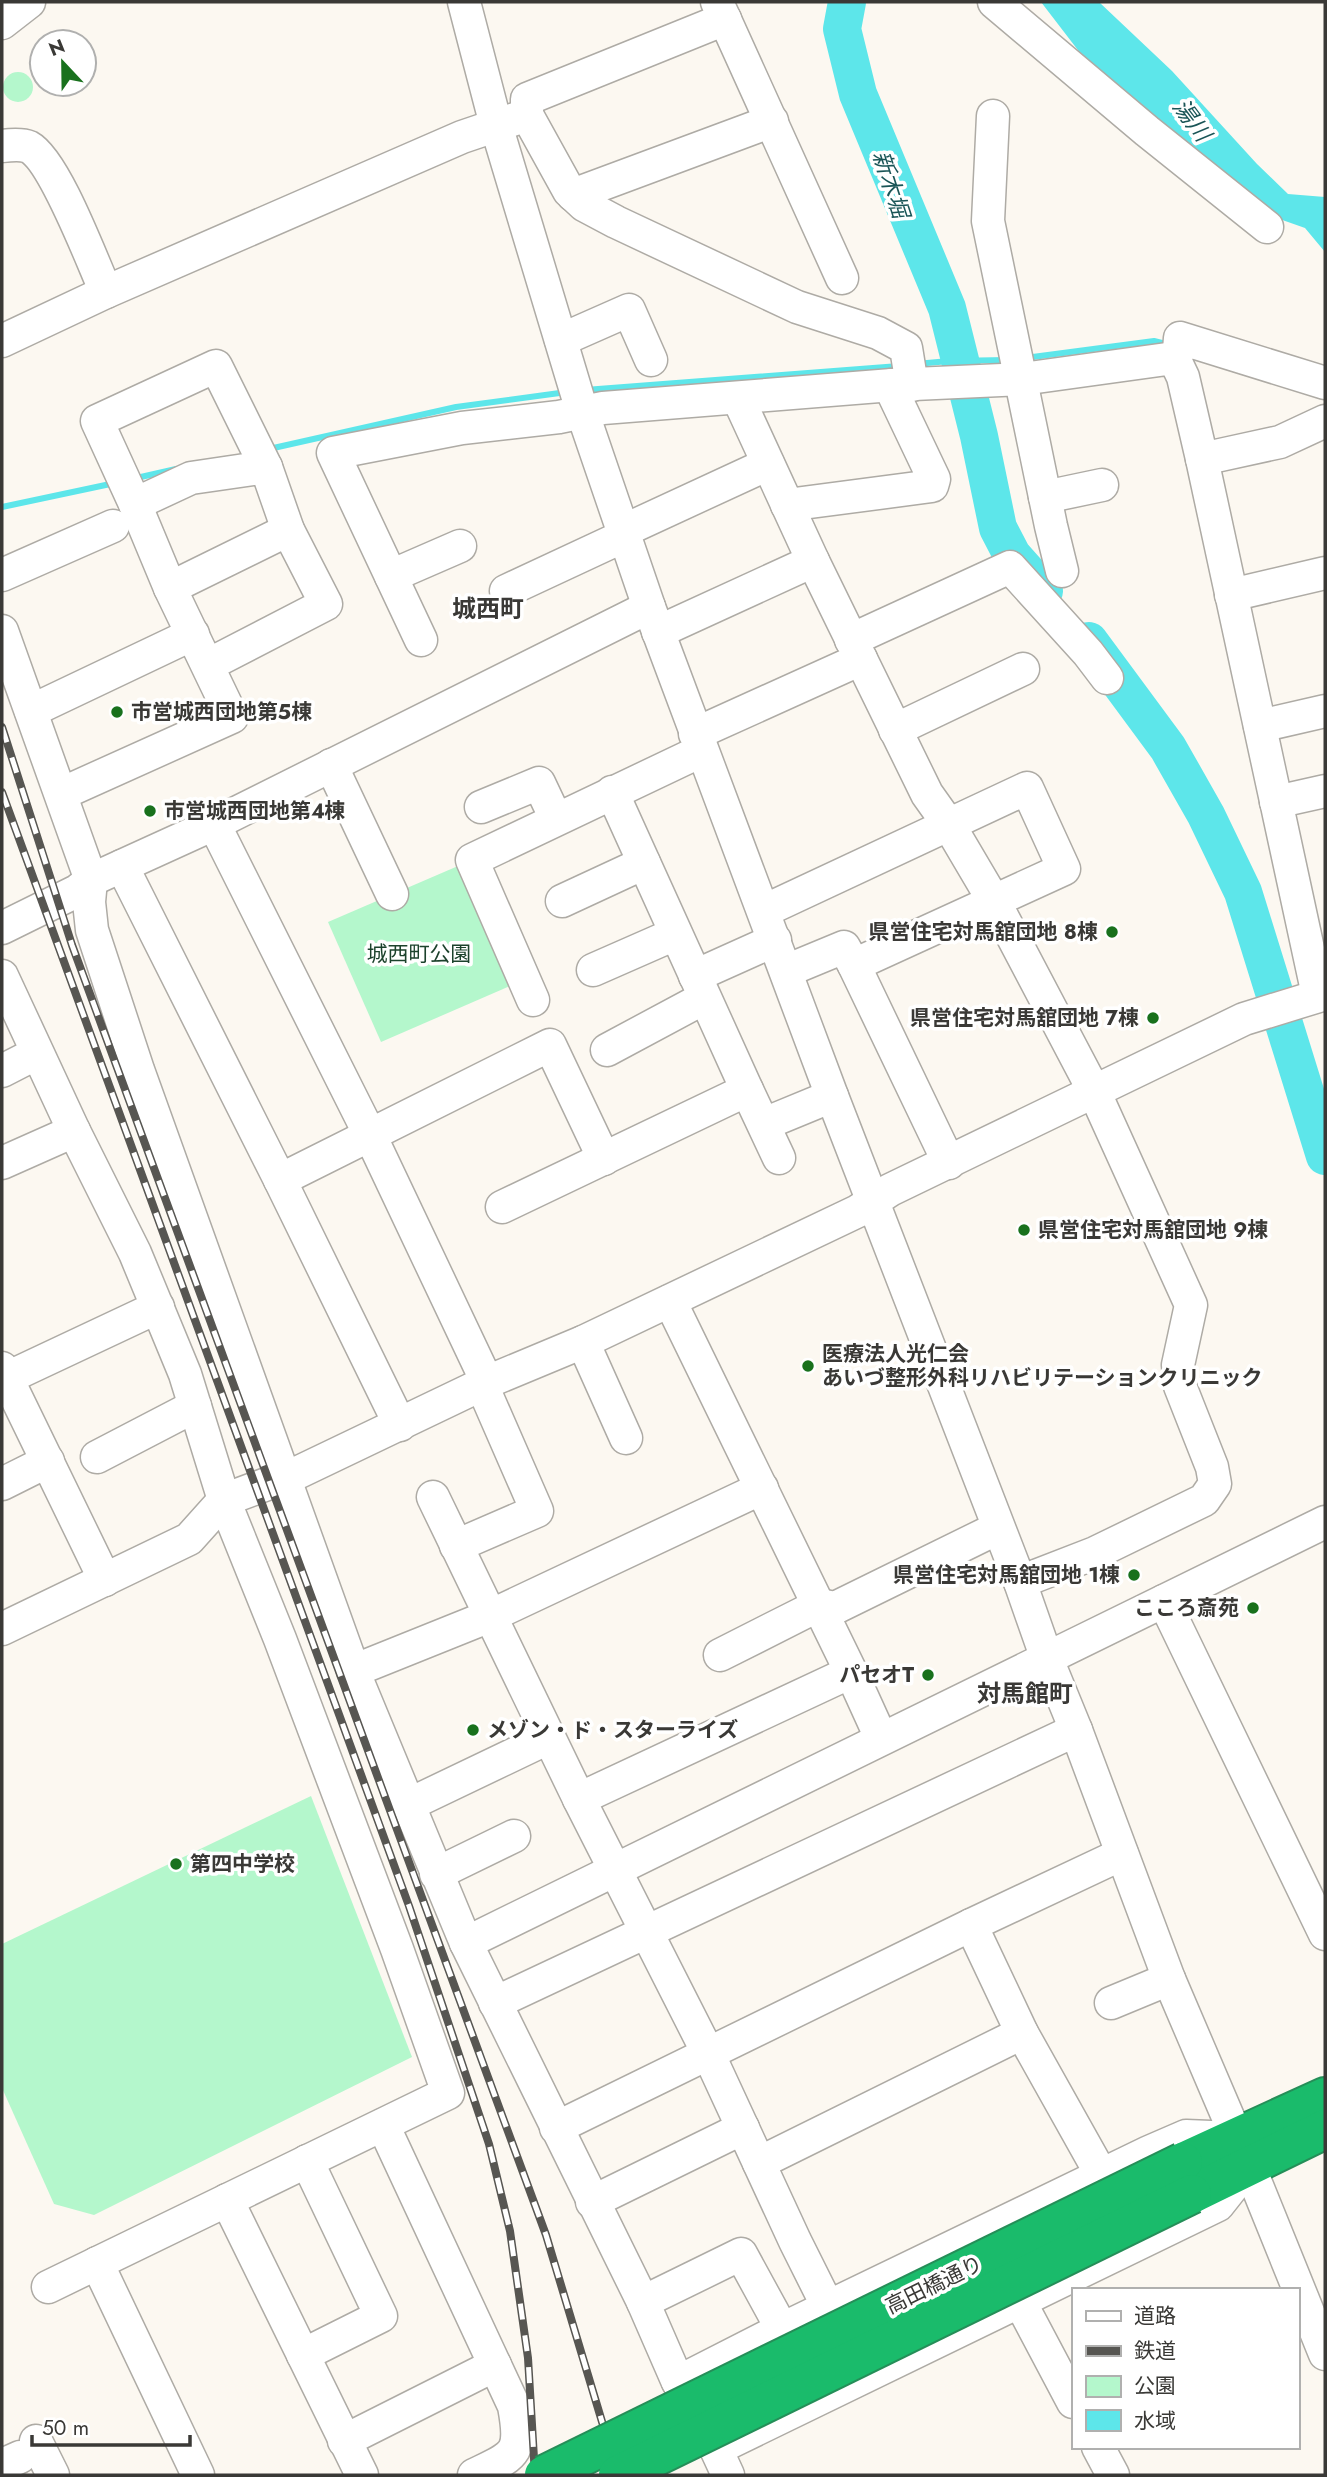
<svg xmlns="http://www.w3.org/2000/svg" width="1327" height="2477" font-family="Jost,'Noto Sans JP',sans-serif">
<style>
.green{fill:#b4f7cc}
.water{fill:#5de6ea}
.lines{fill:none;stroke-linecap:round;stroke-linejoin:round}
.stream{stroke:#5de6ea;stroke-width:6}
.river{stroke:#5de6ea;stroke-width:38}
.minor-casing{stroke:#aeaba5;stroke-width:35}
.highway-casing{stroke:#258e58;stroke-width:42}
.minor{stroke:#fff;stroke-width:32}
.highway{stroke:#1abb6b;stroke-width:38}
.rail-casing{stroke:#575652;stroke-width:8}
.rail{stroke:#fff;stroke-width:5;stroke-dasharray:16;stroke-linecap:butt}
.highway-bridge-casing{stroke:#258e58;stroke-width:42;stroke-linecap:butt}
.highway-bridge{stroke:#1abb6b;stroke-width:38}
.poi-dot{fill:#19711d;stroke:#fff;stroke-width:2.5}
.labels{text-anchor:middle;dominant-baseline:central;stroke-width:7;stroke-linejoin:round;paint-order:stroke}
.poi-label{font-size:21px;font-weight:bold;fill:#3a3936;stroke:#fff;text-anchor:start}
.park-label{font-size:21px;fill:#1c422c;stroke:#fff}
.street-label{font-size:21px;fill:#3a3936;stroke:#fff}
.water-label{font-size:23px;font-style:italic;fill:#1a5557;stroke:#fff}
.quarter-label{font-size:24px;font-weight:bold;fill:#3a3936;stroke:#fff}
</style>
<rect width="100%" height="100%" fill="#fcf8f1"/>
<g class="green">
<circle cx="18" cy="87" r="15"/>
<path d="M458,866L510,986L381,1042L328,922Z"/>
<path d="M311,1796L412,2057L94,2215L54,2204L2,2088V1944Z"/>
</g>
<path class="water" d="M1041,2H1099L1172,71L1257,164L1288,194L1325,197V252L1305,228L1271,216L1084,58Z"/>
<g class="lines">
<g class="stream">
<path d="M1025,358L1154,341L1170,345"/>
<path d="M916,364L949,361L1007,360"/>
<path d="M585,390L899,366"/>
<path d="M269,449L456,407L567,392"/>
<path d="M132,479L176,469"/>
<path d="M2,507L115,483"/>
</g>
<g class="river">
<path d="M847,2L842,29L858,94L947,308L979,436L998,528L1012,555L1044,591"/>
<path d="M1089,641L1168,748L1206,815L1243,892L1325,1156"/>
</g>
<defs>
<g id="minor">
<path d="M464,2L496,125L582,411L649,607L832,1096L1020,1582L1047,1659L1076,1730L1169,1979L1249,2166L1325,2354"/>
<path d="M717,2L842,278"/>
<path d="M994,2L1147,131L1267,227"/>
<path d="M2,23L29,2"/>
<path d="M527,115V99L725,19"/>
<path d="M993,116L988,221L1051,526L1062,571"/>
<path d="M2,146C10,145 22,144 29,147C55,161 92,261 106,292"/>
<path d="M573,195L772,121"/>
<path d="M561,340L629,310L651,360"/>
<path d="M2,341L106,292L462,137L527,115L569,191L584,205L616,222L797,307L878,333L906,348L912,385"/>
<path d="M1174,358L1179,350L1180,338L1325,383"/>
<path d="M738,398L813,561L927,794L949,825L995,903L1094,1091L1191,1305L1178,1365L1180,1386L1212,1467L1215,1484L1204,1500L1095,1553L1020,1582"/>
<path d="M1202,459L1280,442L1325,421"/>
<path d="M1045,497L1102,485"/>
<path d="M135,504L191,478L266,467"/>
<path d="M787,505L932,486L934,479L894,395L892,385"/>
<path d="M623,531L768,464"/>
<path d="M2,575L113,526"/>
<path d="M391,576L460,546"/>
<path d="M170,588L288,530"/>
<path d="M506,591L624,536"/>
<path d="M1231,595L1325,573"/>
<path d="M2,631L91,880L89,902L92,930L138,1070L357,1680L466,1943L643,2302L677,2380L716,2449"/>
<path d="M658,632L813,561"/>
<path d="M421,640L333,453L462,428L559,417L603,408L892,385L1022,379L1174,358L1183,377L1202,459L1318,995"/>
<path d="M851,640L1010,567L1088,653L1107,678"/>
<path d="M31,711L193,634"/>
<path d="M1260,726L1325,711"/>
<path d="M895,730L1023,669"/>
<path d="M695,734L861,659"/>
<path d="M331,765L392,894"/>
<path d="M61,794L232,717L170,588L135,504L97,421L216,366L266,467L288,530L326,604L208,665"/>
<path d="M1276,802L1325,791"/>
<path d="M481,807L539,783L556,819"/>
<path d="M214,824L370,1135L487,1382"/>
<path d="M122,866L280,1180L400,1425"/>
<path d="M562,901L644,863"/>
<path d="M764,911L1027,788L1064,869L854,965L949,1163"/>
<path d="M2,928L77,891L91,880L214,824L649,607"/>
<path d="M593,970L675,934"/>
<path d="M786,971L844,947L854,965"/>
<path d="M2,976L74,1131L135,1253L185,1374L224,1500L280,1639L397,1949L448,2093L48,2287"/>
<path d="M695,976L775,940"/>
<path d="M533,1000L472,860L701,751"/>
<path d="M607,1050L704,998"/>
<path d="M2,1071L37,1053"/>
<path d="M747,1090L779,1158"/>
<path d="M764,1124L832,1096"/>
<path d="M2,1163L74,1131"/>
<path d="M280,1180L550,1045L604,1159"/>
<path d="M502,1207L747,1090L612,792"/>
<path d="M670,1301L851,1672L881,1738"/>
<path d="M583,1342L626,1438"/>
<path d="M2,1368L105,1580"/>
<path d="M7,1378L158,1307"/>
<path d="M97,1457L195,1406"/>
<path d="M2,1484L48,1461"/>
<path d="M433,1497L579,1799L851,1672"/>
<path d="M456,1546L537,1511L482,1385"/>
<path d="M1164,1601L1325,1934"/>
<path d="M2,1629L189,1539L224,1500L299,1472L487,1382L583,1342L858,1211L890,1190L1244,1019L1325,994"/>
<path d="M720,1655L819,1605L835,1608L998,1528"/>
<path d="M353,1671L490,1616L762,1488"/>
<path d="M579,1799L709,2055L795,2241L828,2307"/>
<path d="M408,1805L548,1738"/>
<path d="M436,1874L514,1836"/>
<path d="M971,1925L1022,2033L1101,2174"/>
<path d="M466,1943L1325,1522"/>
<path d="M495,2003L1076,1730"/>
<path d="M1111,2003L1169,1979"/>
<path d="M383,2125L514,2406C523,2455 515,2455 474,2475"/>
<path d="M556,2128L971,1925L1122,1854"/>
<path d="M759,2163L1022,2033"/>
<path d="M227,2200L362,2475"/>
<path d="M592,2202L743,2128"/>
<path d="M97,2263L198,2475"/>
<path d="M1019,2300L1073,2402"/>
<path d="M643,2302L741,2254L782,2329"/>
<path d="M303,2355L381,2316L307,2161"/>
<path d="M678,2382L782,2329L1149,2152L1186,2136L1236,2138"/>
<path d="M36,2441L53,2475"/>
<path d="M344,2441L495,2365"/>
<path d="M1098,2447L1113,2475"/>
<path d="M2,2465L20,2457"/>
<path d="M728,2475L716,2449L1218,2205L1248,2167"/>
</g>
<g id="highway">
<path d="M1183,2162L1325,2097"/>
<path d="M1192,2194L1325,2129"/>
</g>
</defs>
<use href="#minor" class="minor-casing"/>
<use href="#highway" class="highway-casing"/>
<use href="#minor" class="minor"/>
<use href="#highway" class="highway"/>
<defs>
<g id="rail">
<path d="M2,727L72,945L546,2235L618,2475"/>
<path d="M2,792L409,1906L489,2144L510,2231L528,2358L535,2475"/>
</g>
</defs>
<use href="#rail" class="rail-casing"/>
<use href="#rail" class="rail"/>
<defs>
<g id="highway-bridge">
<path d="M544,2475L1183,2162"/>
<path d="M618,2475L1192,2194"/>
</g>
</defs>
<use href="#highway-bridge" class="highway-bridge-casing"/>
<use href="#highway-bridge" class="highway-bridge"/>
</g>
<g class="poi-dot">
<circle cx="117" cy="712" r="7"/>
<circle cx="150" cy="811" r="7"/>
<circle cx="1112" cy="932" r="7"/>
<circle cx="1153" cy="1018" r="7"/>
<circle cx="1024" cy="1230" r="7"/>
<circle cx="808" cy="1366" r="7"/>
<circle cx="1134" cy="1575" r="7"/>
<circle cx="1253" cy="1608" r="7"/>
<circle cx="928" cy="1675" r="7"/>
<circle cx="473" cy="1730" r="7"/>
<circle cx="176" cy="1864" r="7"/>
</g>
<g class="labels">
<g class="poi-label">
<text x="131" y="712">市営城西団地第５棟</text>
<text x="164" y="811">市営城西団地第４棟</text>
<text x="1098" y="932" text-anchor="end">県営住宅対馬舘団地 8棟</text>
<text x="1139" y="1018" text-anchor="end">県営住宅対馬舘団地 7棟</text>
<text x="1038" y="1230">県営住宅対馬舘団地 9棟</text>
<text x="822" y="1354">医療法人光仁会<tspan x="822" dy="24">あいづ整形外科リハビリテーションクリニック</tspan></text>
<text x="1120" y="1575" text-anchor="end">県営住宅対馬舘団地 1棟</text>
<text x="1239" y="1608" text-anchor="end">こころ斎苑</text>
<text x="914" y="1675" text-anchor="end">パセオT</text>
<text x="487" y="1730">メゾン・ド・スターライズ</text>
<text x="190" y="1864">第四中学校</text>
</g>
<g class="park-label">
<text x="419" y="954">城西町公園</text>
</g>
<g class="street-label">
<text transform="translate(934 2285) rotate(-26)">高田橋通り</text>
</g>
<g class="water-label">
<text transform="translate(1192 120) rotate(53)">湯川</text>
<text transform="translate(891 184) rotate(72)">新木堀</text>
</g>
<g class="quarter-label">
<text x="488" y="608">城西町</text>
<text x="1025" y="1693">対馬館町</text>
</g>
</g>
<rect width="1327" height="2477" fill="none" stroke="#3a3936" stroke-width="7"/>
<rect x="1072" y="2288" width="228" height="161" fill="#ffffff" stroke="#b0b0af" stroke-width="2"/>
<rect x="1086" y="2311" width="35" height="10" fill="#ffffff" stroke="#b0b0af" stroke-width="2"/>
<text x="1134" y="2323" font-size="21" fill="#3a3936">道路</text>
<rect x="1086" y="2346" width="35" height="10" fill="#575652" stroke="#b0b0af" stroke-width="2"/>
<text x="1134" y="2358" font-size="21" fill="#3a3936">鉄道</text>
<rect x="1086" y="2376" width="35" height="21" fill="#b4f7cc" stroke="#b0b0af" stroke-width="2"/>
<text x="1134" y="2393" font-size="21" fill="#3a3936">公園</text>
<rect x="1086" y="2410" width="35" height="21" fill="#5de6ea" stroke="#b0b0af" stroke-width="2"/>
<text x="1134" y="2428" font-size="21" fill="#3a3936">水域</text>
<g transform="translate(63 63) rotate(338)"><circle r="33" fill="#ffffff" stroke="#b0b0af" stroke-width="2"/>
<path d="M0-5L12 26L0 18L-12 26Z" fill="#19711d"/>
<text y="-10" font-size="19" font-weight="bold" text-anchor="middle" fill="#3a3936">N</text>
</g>
<path d="M32 2435v10h158v-10" fill="none" stroke="#3a3936" stroke-width="3.5"/>
<text x="42" y="2435" font-size="21" fill="#3a3936" stroke="#ffffff" stroke-width="5" paint-order="stroke">50 m</text>
</svg>
